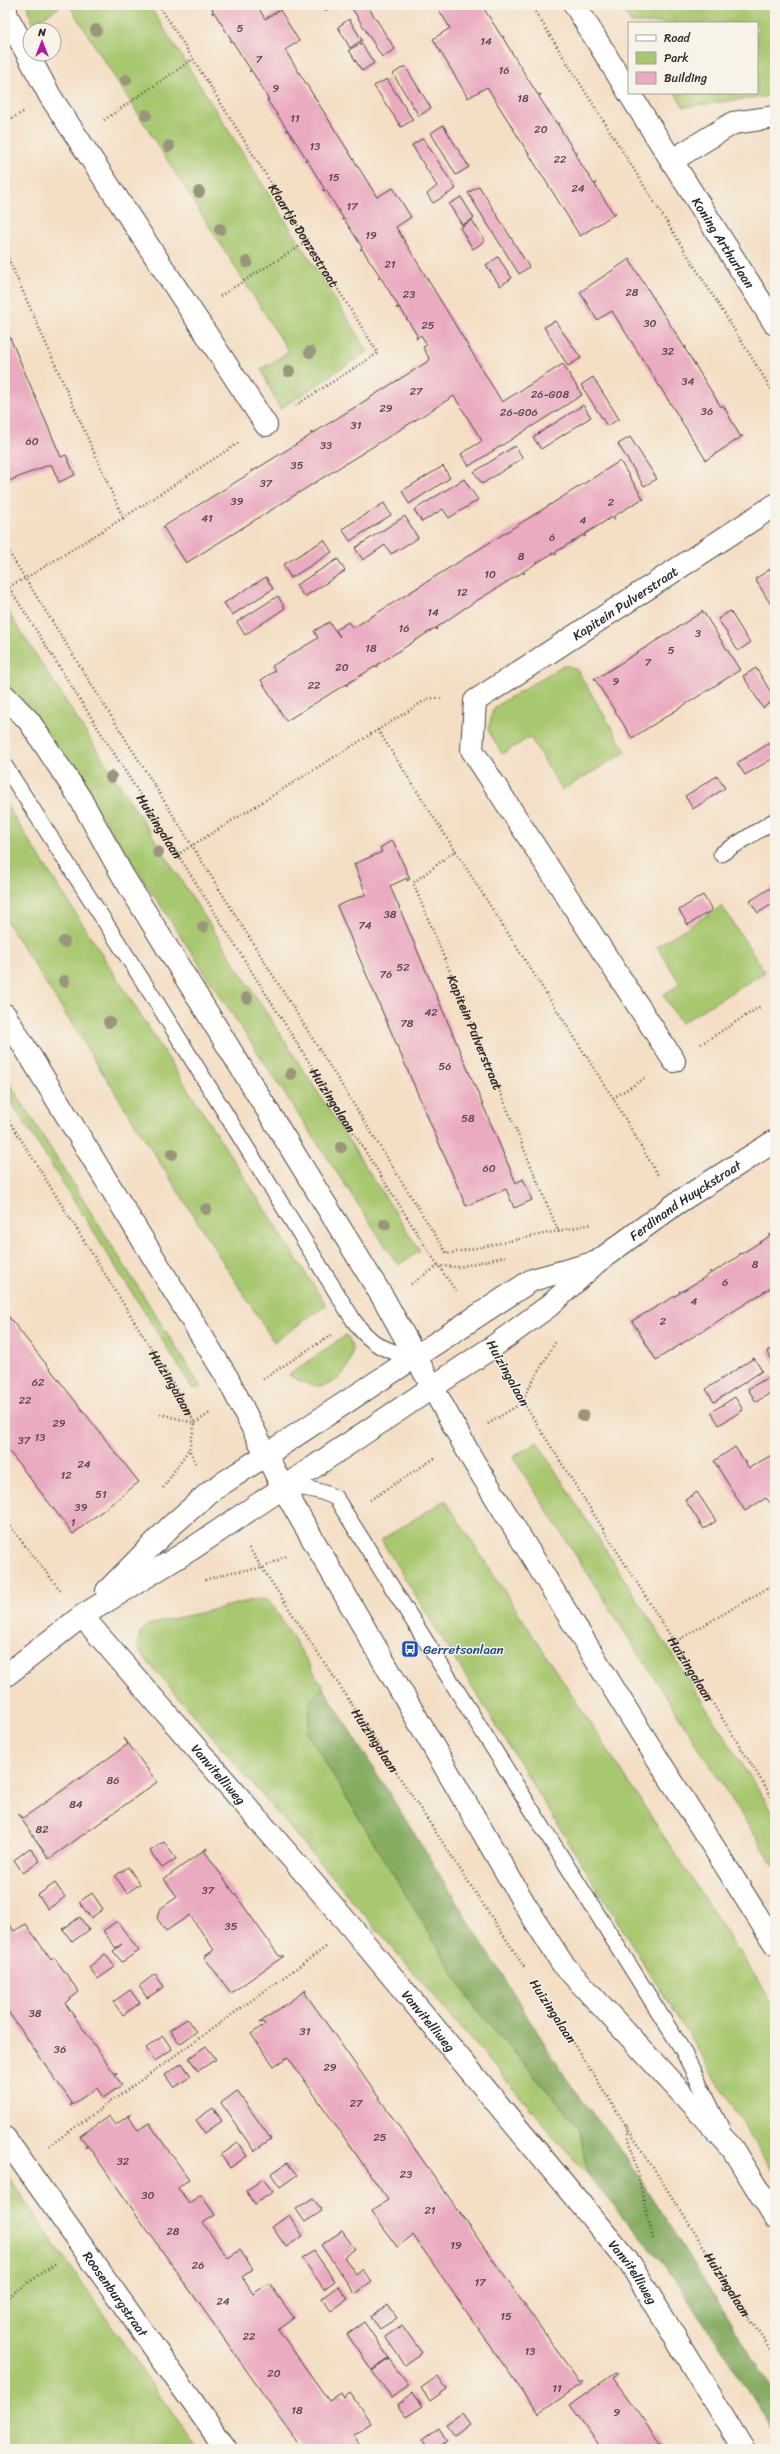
<svg xmlns="http://www.w3.org/2000/svg" width="780" height="2454" font-family="Sriracha,sans-serif">
<style>
.green{fill:#a8c870;stroke:#6a7a4e}
.forest{fill:#86ac62;stroke:#586c46}
.building{fill:#eaaac0}
.lines{fill:none;stroke-linecap:round;stroke-linejoin:round}
.lane-casing{stroke:#494642;stroke-width:17}
.street-casing{stroke:#494642;stroke-width:24}
.secondary-casing{stroke:#494642;stroke-width:24}
.path{stroke:#494642;stroke-width:2.5;stroke-dasharray:1 3;stroke-linecap:butt}
.lane{stroke:#fff;stroke-width:15}
.street{stroke:#fff;stroke-width:22}
.secondary{stroke:#fff;stroke-width:22}
.tree{fill:#9a957b}
.labels{text-anchor:middle;dominant-baseline:central;stroke-width:3;stroke-linejoin:round;paint-order:stroke}
.number-label{font-size:11px;fill:#5b4b50}
.street-label{font-size:13px;fill:#2b2b2b;stroke:#f7f3e8}
.transit-label{font-size:13px;fill:#164399;stroke:#f7f3e8;text-anchor:start}
</style>
<rect width="100%" height="100%" fill="#f7f3e8"/>
<filter id="ink" filterUnits="userSpaceOnUse"><feTurbulence type="fractalNoise" baseFrequency=".025" numOctaves="2"/><feDisplacementMap in="SourceGraphic" scale="8" xChannelSelector="R" yChannelSelector="G"/><feConvolveMatrix kernelMatrix="1 2 1 2 8 2 1 2 1" color-interpolation-filters="sRGB"/></filter>
<filter id="wash" filterUnits="userSpaceOnUse"><feTurbulence type="fractalNoise" baseFrequency=".012" numOctaves="4" result="noise"/><feDisplacementMap in="SourceGraphic" scale="16" xChannelSelector="R" yChannelSelector="G"/><feGaussianBlur stdDeviation="0.9" result="paint"/><feColorMatrix in="noise" values="0 0 0 0 0 0 0 0 0 0 0 0 0 0 0 0 0 1.4 0 .05"/><feComposite in="paint" operator="in"/></filter>
<g filter="url(#wash)">
<rect width="100%" height="100%" fill="#f4dec4"/>
<g class="green">
<path d="M28,5H63L32,24Z"/>
<path d="M69,5H149L368,351L280,409L261,369L289,352Z"/>
<path d="M620,5H775V95L684,107L675,93H757V23H631Z"/>
<path d="M5,607L420,1251L398,1265L36,717L5,682Z"/>
<path d="M562,666H569L577,670L626,752L562,790L530,737L502,754L488,730L493,710L499,704Z"/>
<path d="M5,803L326,1305L274,1342L5,919Z"/>
<path d="M722,906L765,972L681,1023L663,995L680,984L657,946Z"/>
<path d="M5,1076L201,1387L193,1389L5,1092Z"/>
<path d="M346,1335C363,1352 341,1388 318,1386C307,1385 297,1380 289,1375Z"/>
<path d="M537,1442L775,1816V1867L513,1457Z"/>
<path d="M445,1500L775,2007V2175L383,1543L381,1540Z"/>
<path d="M258,1599L268,1600L275,1609L323,1687L310,1701L308,1734L473,2005L579,2127L588,2176L142,1655L137,1644L141,1631L148,1625Z"/>
<path d="M5,2175H7L197,2449H5Z"/>
</g>
<path class="forest" d="M323,1687L571,2086L623,2152L775,2393V2432L674,2277L588,2176L579,2127L473,2005L308,1734L310,1701Z"/>
<g id="blocks">
<g class="building">
<path d="M210,5H257L265,19L280,10L299,41L285,50L377,197L393,188L411,217L396,227L502,402L563,364L582,395L469,466L461,454L482,441L454,396L186,563L163,527L252,472V469L253,471L311,435V432L312,434L430,360L423,347L427,345L421,335L416,339L417,335L400,308H396L399,307L381,278H378L380,276L362,249L360,250L362,247L344,219L342,220L343,218L326,190L323,191L324,188L307,160L305,161L306,158L288,130L286,131L287,129L267,100H269L252,71H249L251,70L232,41L230,42L231,39L214,12L212,14L213,10Z"/>
<path d="M321,5H335L325,11Z"/>
<path d="M350,5H367L395,49L382,57Z"/>
<path d="M436,5L485,6L484,9L502,37L504,36L503,38L520,66H523L521,68L538,95L541,94L539,97L557,124L559,123L558,125L576,154L577,152L576,156L594,184L597,183L595,185L613,213H616L580,236L487,87L468,98L433,39L450,28Z"/>
<path d="M349,19L362,40L350,48L338,27Z"/>
<path d="M361,43L374,63L362,71L349,50Z"/>
<path d="M405,66L431,108L419,116L393,74Z"/>
<path d="M387,79L413,120L401,127L374,86Z"/>
<path d="M443,125L469,167L456,175L431,133Z"/>
<path d="M423,138L456,189L433,203L427,194L437,186L412,145Z"/>
<path d="M479,186L529,267L519,274L468,193Z"/>
<path d="M461,197L474,218L462,225L449,204Z"/>
<path d="M472,220L485,241L473,249L460,228Z"/>
<path d="M498,257L512,278L500,286L486,265Z"/>
<path d="M631,258L630,261L685,348L686,346L685,349L721,407L723,405L740,436H743L706,460L612,311L597,320L580,292Z"/>
<path d="M555,321L581,358L568,366L544,327Z"/>
<path d="M5,326L61,457L66,455L75,475L59,482L51,464L9,481L5,471Z"/>
<path d="M593,377L619,419L607,426L581,385Z"/>
<path d="M583,405L591,417L541,449L533,437Z"/>
<path d="M630,437L657,479L644,486L618,444Z"/>
<path d="M515,446L523,458L482,484L474,472Z"/>
<path d="M620,461L644,500L642,499L614,516V520L612,517L585,534V537L583,535L556,552V555L553,553L524,571V574L523,572L465,608L436,628L437,630L435,628L377,665L378,667L376,666L347,684V686L346,684L286,721L261,680L275,671L272,666L318,638L314,631L329,622L340,637L336,630L348,622L353,628Z"/>
<path d="M443,466L450,478L409,504L402,491Z"/>
<path d="M464,479L478,500L449,518L443,509L422,522L414,510Z"/>
<path d="M384,503L391,515L350,541L342,529Z"/>
<path d="M405,516L418,538L391,554L385,545L363,560L355,548Z"/>
<path d="M324,540L332,552L291,578L283,565Z"/>
<path d="M338,559L345,571L304,597L296,585Z"/>
<path d="M775,566V607L773,608L755,579Z"/>
<path d="M266,577L273,589L232,615L224,603Z"/>
<path d="M278,596L285,608L245,635L237,622Z"/>
<path d="M702,610L740,670L632,738L594,678H597L702,612Z"/>
<path d="M730,611L750,643L738,651L718,619Z"/>
<path d="M756,668L775,699L763,708L743,676Z"/>
<path d="M770,743L775,752V757L745,775L737,763Z"/>
<path d="M717,776L725,788L693,809L685,796Z"/>
<path d="M391,841H393L410,879L407,881V878L390,886L516,1183L523,1179L532,1200L514,1208L506,1189L466,1206L337,906L366,894L354,864L382,852L380,848Z"/>
<path d="M775,885V902L758,913L750,901Z"/>
<path d="M703,895L712,910L688,925L679,910Z"/>
<path d="M775,1233V1285L656,1360L632,1321L680,1293L679,1291L681,1292L710,1274V1271L712,1273L739,1256L740,1253L741,1254L770,1236L769,1235Z"/>
<path d="M5,1312L139,1482L73,1534L5,1446Z"/>
<path d="M775,1346V1365L767,1351Z"/>
<path d="M754,1358L762,1371L714,1402L706,1389Z"/>
<path d="M772,1375L775,1379V1390L756,1402L748,1389Z"/>
<path d="M735,1397L743,1410L719,1425L711,1412Z"/>
<path d="M735,1447L749,1468L775,1453L774,1507L766,1498L745,1511L714,1461Z"/>
<path d="M697,1492L716,1521L704,1529L685,1500Z"/>
<path d="M124,1738L157,1782L49,1859L18,1814L23,1818L93,1769L128,1744Z"/>
<path d="M164,1842L176,1859L162,1868L150,1851Z"/>
<path d="M30,1848L40,1861L23,1873L14,1860Z"/>
<path d="M207,1848L205,1852L279,1956H284L231,1993L204,1957L214,1950L190,1915L166,1931L157,1918L160,1909L177,1897L164,1879Z"/>
<path d="M128,1867L140,1884L127,1893L115,1876Z"/>
<path d="M55,1883L65,1897L48,1909L38,1895Z"/>
<path d="M92,1893L103,1909L91,1918L79,1902Z"/>
<path d="M80,1917L89,1930L72,1942L63,1929Z"/>
<path d="M5,1918L14,1931L26,1924L51,1960L54,1957L79,1992L65,2003L114,2073H118L115,2075L122,2085L103,2098L97,2088L70,2106L72,2103L5,2007Z"/>
<path d="M117,1921L139,1951L122,1962L113,1951L122,1944L116,1948L103,1931Z"/>
<path d="M105,1954L115,1967L98,1979L89,1967Z"/>
<path d="M155,1974L164,1987L147,1998L139,1986Z"/>
<path d="M130,1990L140,2003L123,2015L113,2002Z"/>
<path d="M306,1990L305,1993L555,2348L580,2383L582,2381L583,2383L538,2414L413,2235L397,2247L371,2211L388,2200L288,2057L274,2066L251,2034L265,2024L263,2022L259,2023Z"/>
<path d="M187,2019L196,2032L180,2044L170,2030Z"/>
<path d="M163,2036L172,2049L155,2061L146,2048Z"/>
<path d="M206,2046L216,2059L198,2071L189,2058Z"/>
<path d="M182,2063L191,2076L174,2088L165,2075Z"/>
<path d="M237,2091L271,2139L254,2151L221,2103Z"/>
<path d="M213,2108L222,2121L205,2133L196,2120Z"/>
<path d="M131,2114L128,2117L138,2130L149,2123L189,2179L178,2188L189,2203L201,2195L215,2215L203,2223L228,2258L240,2250L253,2269L242,2277L253,2294L269,2283L294,2318L278,2329L329,2401L341,2393L344,2398L350,2393L371,2423L353,2435L362,2449H302L88,2146L85,2148L87,2145L80,2136L109,2116L115,2125Z"/>
<path d="M238,2143L247,2156L230,2168L221,2155Z"/>
<path d="M287,2163L297,2175L280,2187L271,2174Z"/>
<path d="M263,2179L273,2192L255,2204L246,2191Z"/>
<path d="M313,2198L322,2211L305,2222L296,2209Z"/>
<path d="M289,2215L303,2236L286,2247L272,2227Z"/>
<path d="M342,2231L355,2249L344,2257L356,2274L362,2269L372,2282L355,2294L321,2245Z"/>
<path d="M314,2251L335,2281L324,2289L302,2258Z"/>
<path d="M338,2286L348,2299L331,2311L322,2298Z"/>
<path d="M388,2305L397,2318L380,2329L371,2317Z"/>
<path d="M364,2322L389,2358L372,2370L347,2334Z"/>
<path d="M402,2325L422,2353L405,2365L385,2337Z"/>
<path d="M389,2359L409,2386L392,2398L372,2371Z"/>
<path d="M615,2373L617,2374L613,2378L665,2449H602L570,2405Z"/>
<path d="M438,2376L447,2389L430,2401L421,2388Z"/>
<path d="M413,2393L423,2406L406,2417L397,2405Z"/>
<path d="M462,2413L470,2425L455,2436L446,2424Z"/>
<path d="M439,2428L447,2441L436,2449H428L422,2440Z"/>
</g>
</g>
</g>
<g filter="url(#ink)">
<use href="#blocks" fill-opacity="0" stroke="#494642" stroke-width="1"/>
<g class="lines">
<defs>
<g id="lane">
<path d="M5,766L157,1003L354,1321C371,1345 385,1351 414,1357"/>
<path d="M721,854L775,820"/>
<path d="M283,1488C303,1487 318,1489 336,1498L682,2049L722,2129"/>
</g>
<g id="street">
<path d="M6,5V14L50,96L266,425"/>
<path d="M671,161L733,123L775,117"/>
<path id="s8" d="M674,1061L472,750L475,701L775,505"/>
<path id="s9" d="M82,1616L352,1928L631,2265L743,2449"/>
<path id="s10" d="M5,2138L226,2449"/>
</g>
<g id="secondary">
<path d="M575,5L629,93"/>
<path id="s11" d="M629,93L775,324"/>
<path d="M5,696L29,721L80,798L123,876L385,1301L472,1459L633,1720L775,1944"/>
<path d="M5,1015L228,1379L283,1488L524,1903L562,1963L732,2148L775,2218"/>
<path d="M107,1591L171,1526L211,1491L532,1280L593,1263"/>
<path id="s12" d="M5,1676L82,1616L193,1548L494,1346L549,1306L597,1262L677,1203L775,1141"/>
</g>
</defs>
<use href="#lane" class="lane-casing"/>
<use href="#street" class="street-casing"/>
<use href="#secondary" class="secondary-casing"/>
<g class="path">
<path id="s1" d="M159,5L378,353L293,407"/>
<path d="M531,5L775,395"/>
<path d="M104,120L193,59"/>
<path d="M5,123L23,112"/>
<path d="M5,251L123,518L26,578L8,587"/>
<path d="M220,296L308,241"/>
<path d="M123,518L240,442"/>
<path d="M5,546L447,1254L592,1224"/>
<path id="s2" d="M5,581L429,1252L456,1291"/>
<path d="M378,730L613,1098L659,1177"/>
<path id="s3" d="M456,850L413,883L559,1233"/>
<path d="M177,855L429,698L443,699"/>
<path d="M701,1044L761,1006"/>
<path d="M613,1098L647,1077"/>
<path id="s4" d="M5,1114L171,1380L195,1423L189,1449L196,1464"/>
<path d="M411,1284L438,1266L459,1267L507,1256"/>
<path id="s5" d="M510,1374L523,1402L775,1802"/>
<path d="M263,1379L331,1335"/>
<path d="M160,1414L195,1423L210,1413"/>
<path d="M488,1424L523,1402L526,1393L556,1341"/>
<path d="M163,1488L189,1449"/>
<path d="M370,1500L435,1458"/>
<path d="M5,1520L61,1591"/>
<path id="s6" d="M249,1548L525,1968"/>
<path d="M205,1580L232,1572L263,1568L286,1556"/>
<path d="M673,1643L775,1584"/>
<path id="s7" d="M534,1982L775,2358"/>
<path d="M626,2125L653,2239"/>
<path d="M49,2146L326,1947"/>
<path d="M5,2299L55,2264"/>
</g>
<use href="#lane" class="lane"/>
<use href="#street" class="street"/>
<use href="#secondary" class="secondary"/>
</g>
<g class="tree">
<circle cx="96" cy="30" r="6"/>
<circle cx="126" cy="80" r="6"/>
<circle cx="146" cy="115" r="6"/>
<circle cx="169" cy="146" r="6"/>
<circle cx="199" cy="192" r="6"/>
<circle cx="220" cy="229" r="6"/>
<circle cx="247" cy="262" r="6"/>
<circle cx="310" cy="352" r="6"/>
<circle cx="289" cy="371" r="6"/>
<circle cx="111" cy="777" r="6"/>
<circle cx="158" cy="852" r="6"/>
<circle cx="203" cy="927" r="6"/>
<circle cx="64" cy="942" r="6"/>
<circle cx="64" cy="981" r="6"/>
<circle cx="247" cy="998" r="6"/>
<circle cx="109" cy="1022" r="6"/>
<circle cx="291" cy="1074" r="6"/>
<circle cx="341" cy="1147" r="6"/>
<circle cx="172" cy="1154" r="6"/>
<circle cx="206" cy="1209" r="6"/>
<circle cx="385" cy="1224" r="6"/>
<circle cx="583" cy="1416" r="6"/>
</g>
</g>
<defs>
<symbol id="bus-square" viewBox="-11 -11 22 22"><rect x="-9" y="-9" width="18" height="18" rx="4" fill="#1a4fb4" stroke="#f7f3e8"/><path d="M-5-6H5V4H4V6H2V4H-2V6H-4V4H-5ZM-3.5-4V0h7V-4ZM-3.5 1.2v1.5H-2V1.2ZM2 1.2v1.5H3.5V1.2Z" fill="#fff"/></symbol>
</defs>
<g fill-rule="evenodd">
<use href="#bus-square" x="400" y="1639" width="20" height="20"/>
</g>
<g class="labels">
<g class="number-label">
<text x="240" y="28">5</text>
<text x="486" y="41">14</text>
<text x="259" y="59">7</text>
<text x="504" y="70">16</text>
<text x="276" y="88">9</text>
<text x="523" y="98">18</text>
<text x="295" y="118">11</text>
<text x="541" y="129">20</text>
<text x="315" y="146">13</text>
<text x="560" y="159">22</text>
<text x="334" y="177">15</text>
<text x="578" y="188">24</text>
<text x="352" y="206">17</text>
<text x="371" y="235">19</text>
<text x="390" y="264">21</text>
<text x="632" y="292">28</text>
<text x="409" y="294">23</text>
<text x="650" y="323">30</text>
<text x="428" y="325">25</text>
<text x="668" y="351">32</text>
<text x="688" y="381">34</text>
<text x="416" y="391">27</text>
<text x="550" y="394">26-G08</text>
<text x="386" y="408">29</text>
<text x="707" y="411">36</text>
<text x="519" y="412">26-G06</text>
<text x="356" y="425">31</text>
<text x="32" y="441">60</text>
<text x="326" y="445">33</text>
<text x="297" y="465">35</text>
<text x="266" y="483">37</text>
<text x="237" y="501">39</text>
<text x="611" y="502">2</text>
<text x="207" y="518">41</text>
<text x="583" y="520">4</text>
<text x="552" y="537">6</text>
<text x="521" y="556">8</text>
<text x="490" y="574">10</text>
<text x="462" y="592">12</text>
<text x="433" y="612">14</text>
<text x="404" y="628">16</text>
<text x="698" y="633">3</text>
<text x="371" y="648">18</text>
<text x="671" y="650">5</text>
<text x="648" y="662">7</text>
<text x="342" y="667">20</text>
<text x="616" y="681">9</text>
<text x="314" y="685">22</text>
<text x="390" y="914">38</text>
<text x="365" y="925">74</text>
<text x="403" y="967">52</text>
<text x="386" y="974">76</text>
<text x="431" y="1012">42</text>
<text x="407" y="1023">78</text>
<text x="445" y="1066">56</text>
<text x="468" y="1118">58</text>
<text x="489" y="1168">60</text>
<text x="755" y="1264">8</text>
<text x="725" y="1282">6</text>
<text x="694" y="1301">4</text>
<text x="663" y="1321">2</text>
<text x="38" y="1382">62</text>
<text x="25" y="1400">22</text>
<text x="59" y="1423">29</text>
<text x="40" y="1437">13</text>
<text x="24" y="1440">37</text>
<text x="84" y="1464">24</text>
<text x="66" y="1475">12</text>
<text x="101" y="1494">51</text>
<text x="81" y="1507">39</text>
<text x="73" y="1522">1</text>
<text x="113" y="1780">86</text>
<text x="76" y="1804">84</text>
<text x="42" y="1829">82</text>
<text x="208" y="1890">37</text>
<text x="231" y="1926">35</text>
<text x="35" y="2013">38</text>
<text x="305" y="2031">31</text>
<text x="60" y="2049">36</text>
<text x="330" y="2067">29</text>
<text x="356" y="2103">27</text>
<text x="380" y="2137">25</text>
<text x="123" y="2161">32</text>
<text x="406" y="2174">23</text>
<text x="148" y="2195">30</text>
<text x="430" y="2210">21</text>
<text x="173" y="2231">28</text>
<text x="456" y="2245">19</text>
<text x="198" y="2265">26</text>
<text x="480" y="2282">17</text>
<text x="223" y="2301">24</text>
<text x="506" y="2316">15</text>
<text x="249" y="2336">22</text>
<text x="530" y="2351">13</text>
<text x="274" y="2373">20</text>
<text x="557" y="2388">11</text>
<text x="297" y="2410">18</text>
<text x="617" y="2412">9</text>
</g>
<g class="street-label">
<text stroke="none"><textPath href="#s1" startOffset="272">Klaartje Donzestraat</textPath></text>
<text stroke="none"><textPath href="#s11" startOffset="177">Koning Arthurlaan</textPath></text>
<text stroke="none"><textPath href="#s8" startOffset="599">Kapitein Pulverstraat</textPath></text>
<text stroke="none"><textPath href="#s2" startOffset="290">Huizingalaan</textPath></text>
<text stroke="none"><textPath href="#s3" startOffset="216">Kapitein Pulverstraat</textPath></text>
<text stroke="none"><textPath href="#s2" startOffset="614">Huizingalaan</textPath></text>
<text stroke="none"><textPath href="#s12" startOffset="831">Ferdinand Huyckstraat</textPath></text>
<text transform="translate(508 1373) rotate(61)">Huizingalaan</text>
<text stroke="none"><textPath href="#s4" startOffset="316">Huizingalaan</textPath></text>
<text stroke="none"><textPath href="#s5" startOffset="346">Huizingalaan</textPath></text>
<text stroke="none"><textPath href="#s6" startOffset="230">Huizingalaan</textPath></text>
<text stroke="none"><textPath href="#s9" startOffset="209">Vanvitelliweg</textPath></text>
<text transform="translate(553 2011) rotate(57)">Huizingalaan</text>
<text stroke="none"><textPath href="#s9" startOffset="533">Vanvitelliweg</textPath></text>
<text stroke="none"><textPath href="#s9" startOffset="857">Vanvitelliweg</textPath></text>
<text stroke="none"><textPath href="#s7" startOffset="359">Huizingalaan</textPath></text>
<text stroke="none"><textPath href="#s10" startOffset="191">Roosenburgstraat</textPath></text>
</g>
<g class="transit-label">
<text x="423" y="1649">Gerretsonlaan</text>
</g>
</g>
<rect width="780" height="2454" fill="none" stroke="#f7f3e8" stroke-width="20"/>
<rect x="628" y="22" width="130" height="72" fill="#f7f3e8" stroke="#a5a39c"/>
<rect x="636" y="35" width="20" height="6" fill="#ffffff" stroke="#a5a39c"/>
<text x="664" y="42" font-size="12" fill="#2b2b2b">Road</text>
<rect x="636" y="52" width="20" height="12" fill="#a8c870" stroke="#a5a39c"/>
<text x="664" y="62" font-size="12" fill="#2b2b2b">Park</text>
<rect x="636" y="72" width="20" height="12" fill="#eaaac0" stroke="#a5a39c"/>
<text x="664" y="82" font-size="12" fill="#2b2b2b">Building</text>
<g transform="translate(42 42)"><circle r="19" fill="#f7f3e8" stroke="#a5a39c"/>
<path d="M0-3L7 15L0 10L-7 15Z" fill="#b5179e"/>
<text y="-6" font-size="11" font-weight="bold" text-anchor="middle" fill="#2b2b2b">N</text>
</g>
</svg>
